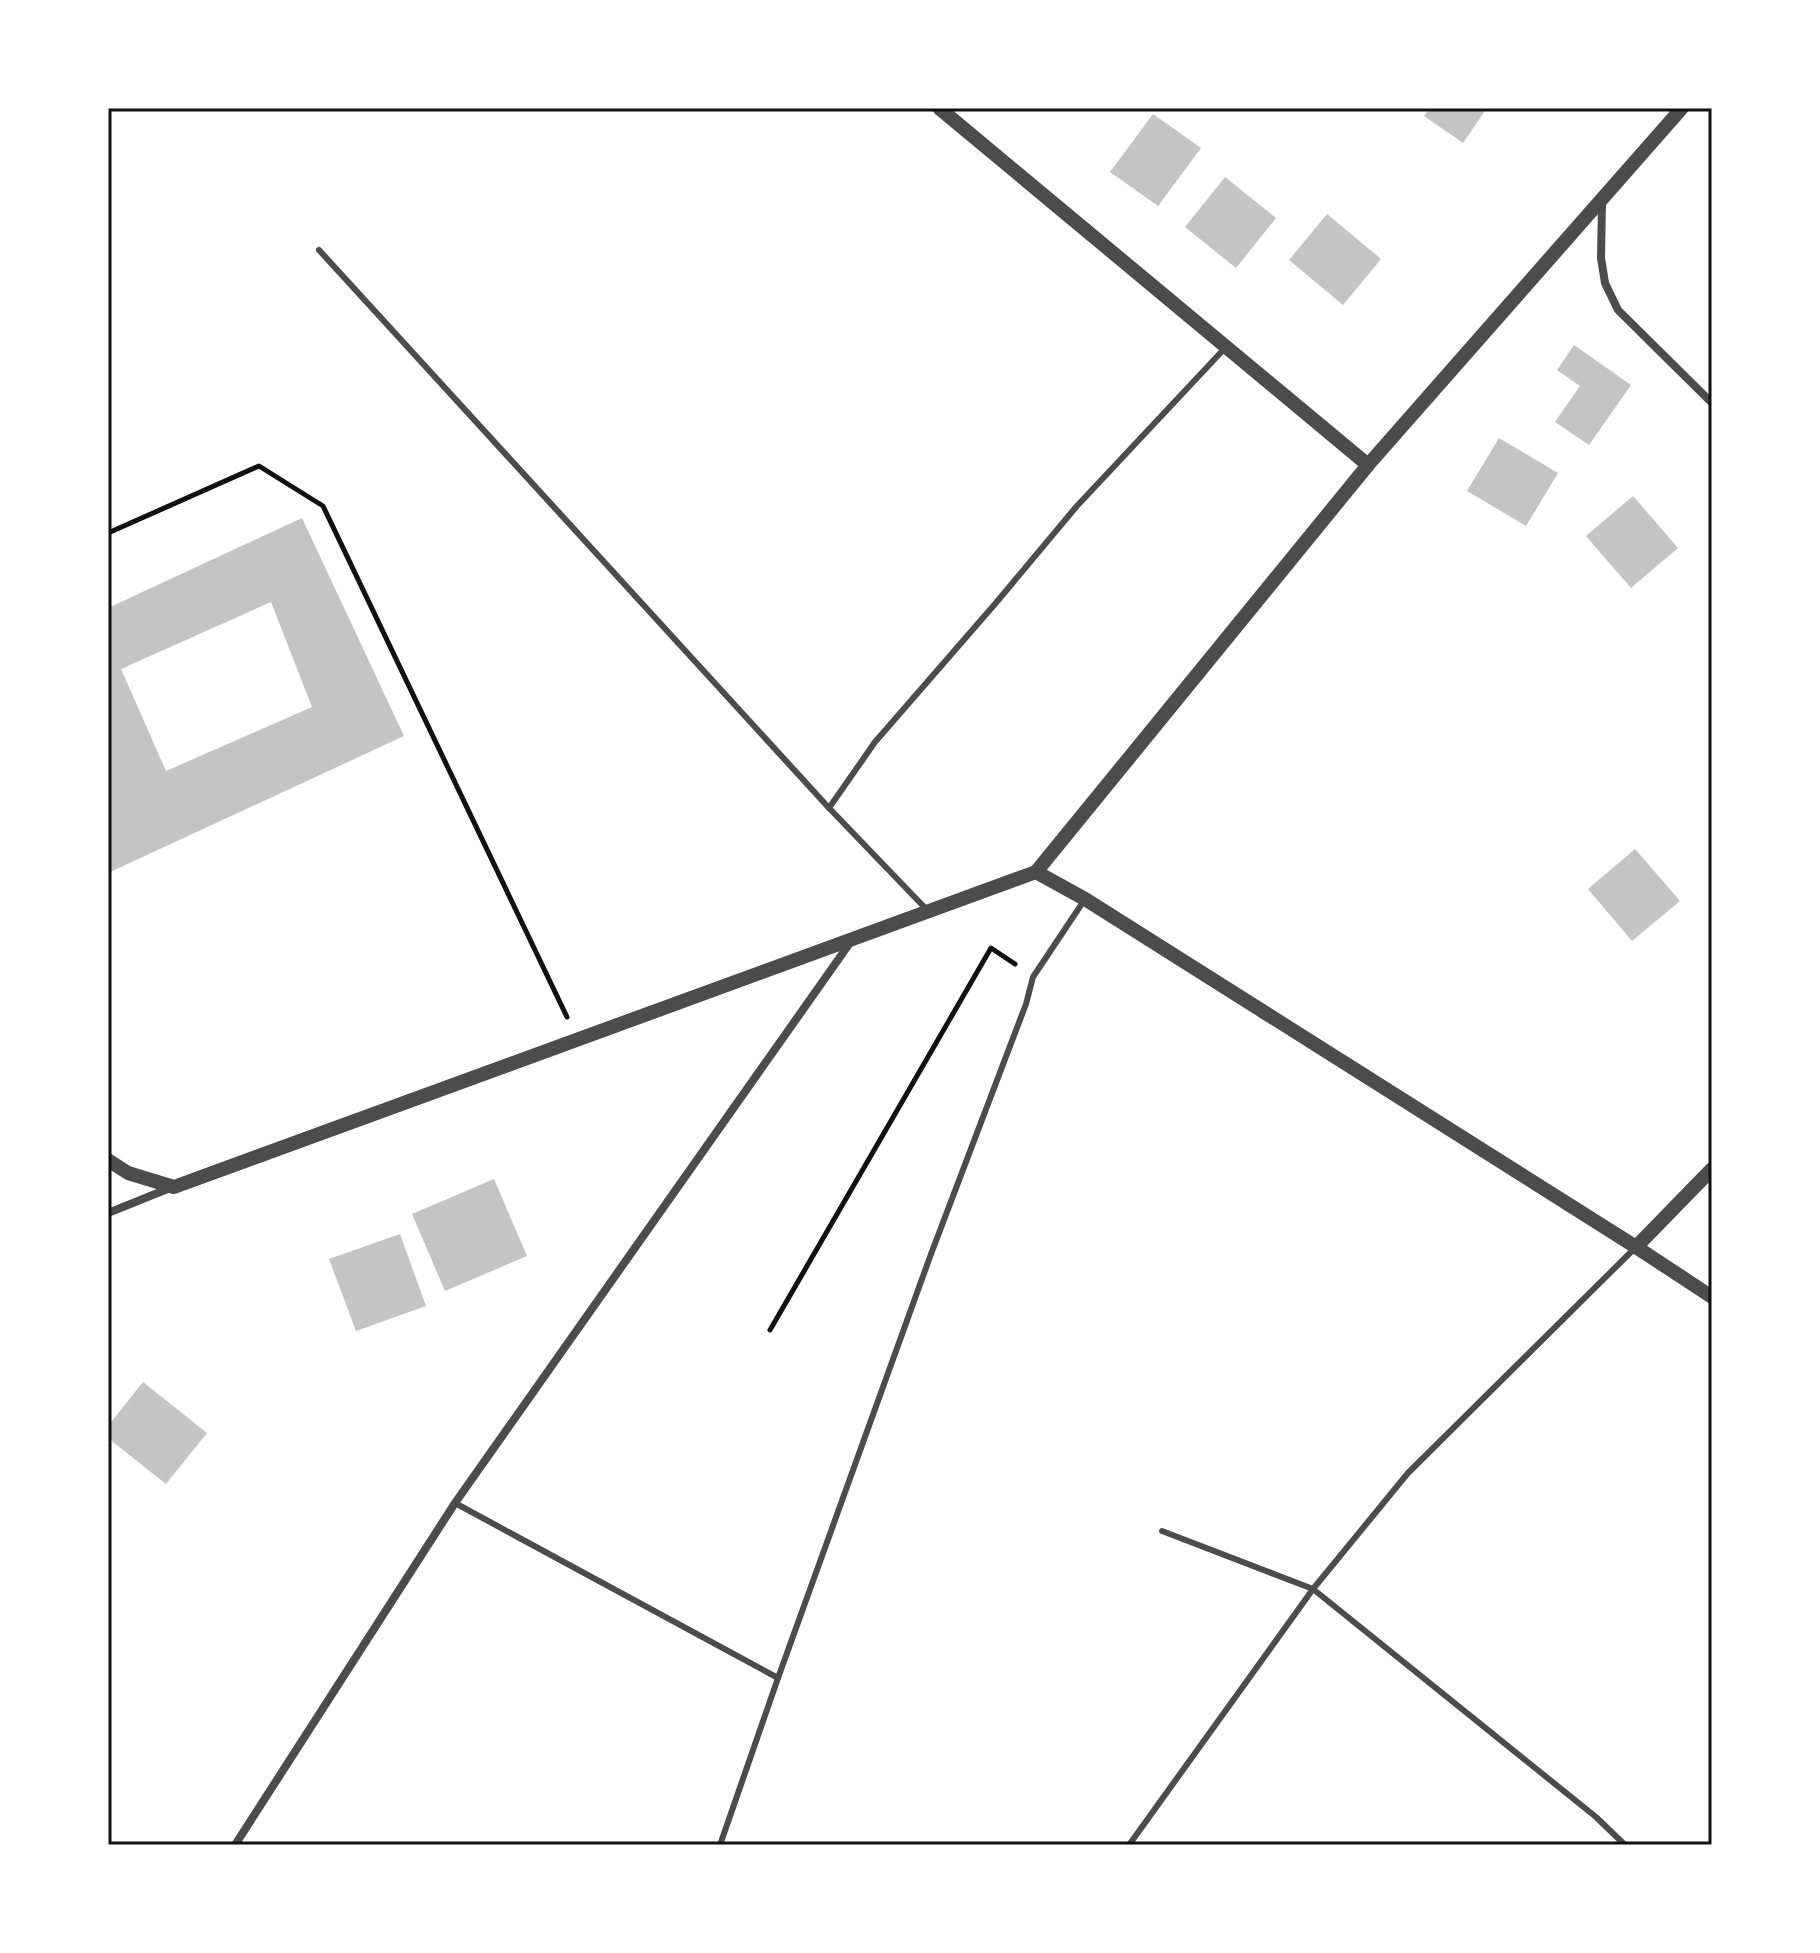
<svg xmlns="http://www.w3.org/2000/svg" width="1820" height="1953" font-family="Barlow,sans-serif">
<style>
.building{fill:#c4c4c4;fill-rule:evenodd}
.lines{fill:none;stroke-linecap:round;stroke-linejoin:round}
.path{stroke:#111;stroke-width:5}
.service{stroke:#4c4c4c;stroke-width:6}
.minor{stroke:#4c4c4c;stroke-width:8}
.tertiary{stroke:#4c4c4c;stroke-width:14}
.neatline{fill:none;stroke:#111;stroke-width:3}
</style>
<rect width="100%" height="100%" fill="#fff"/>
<g class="building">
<path d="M1430,108H1487L1463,143L1424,116Z"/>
<path d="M1153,114L1201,148L1158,206L1110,172Z"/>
<path d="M1225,177L1276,218L1236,268L1185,227Z"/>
<path d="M1327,214L1381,259L1343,305L1289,260Z"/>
<path d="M1574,345L1631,385L1589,445L1555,422L1580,386L1557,370Z"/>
<path d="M1499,438L1558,473L1526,526L1467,491Z"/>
<path d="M1633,496L1678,548L1631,588L1586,536Z"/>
<path d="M302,518L404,736L108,873V608ZM271,602L312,707L166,771L121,669Z"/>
<path d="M1635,849L1680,901L1632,941L1588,889Z"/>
<path d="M494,1179L527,1256L445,1291L412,1214Z"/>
<path d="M400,1234L426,1306L356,1331L329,1259Z"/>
<path d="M143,1382L207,1433L166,1484L108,1438V1426Z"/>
</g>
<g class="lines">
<g class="path">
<path d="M108,533L259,466L323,506L567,1017"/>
<path d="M770,1330L991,948L1015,964"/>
</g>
<g class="service">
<path d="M319,250L829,808L928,911"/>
<path d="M829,808L875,742L995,604L1076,507L1226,347"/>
<path d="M455,1503L778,1678"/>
<path d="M1162,1531L1313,1589L1596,1817L1625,1845"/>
<path d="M720,1845L778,1678L931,1254L1026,1004L1033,977L1085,899"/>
<path d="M1129,1845L1313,1589L1408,1473L1636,1247"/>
</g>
<g class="minor">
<path d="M1602,202L1601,258L1605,283L1618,310L1712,403"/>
<path d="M108,1213L170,1188"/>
<path d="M235,1845L455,1503L852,940"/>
</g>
<g class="tertiary">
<path d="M939,108L1368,465"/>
<path d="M1036,872L1368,465L1682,108"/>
<path d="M1036,872L1085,899L1636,1247L1712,1297"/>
<path d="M108,1160L128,1173L174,1187L1036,872"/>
<path d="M1636,1247L1712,1169"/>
</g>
</g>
<rect width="1820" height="1953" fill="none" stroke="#ffffff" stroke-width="220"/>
<rect x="110" y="110" width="1600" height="1733" class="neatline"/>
</svg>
